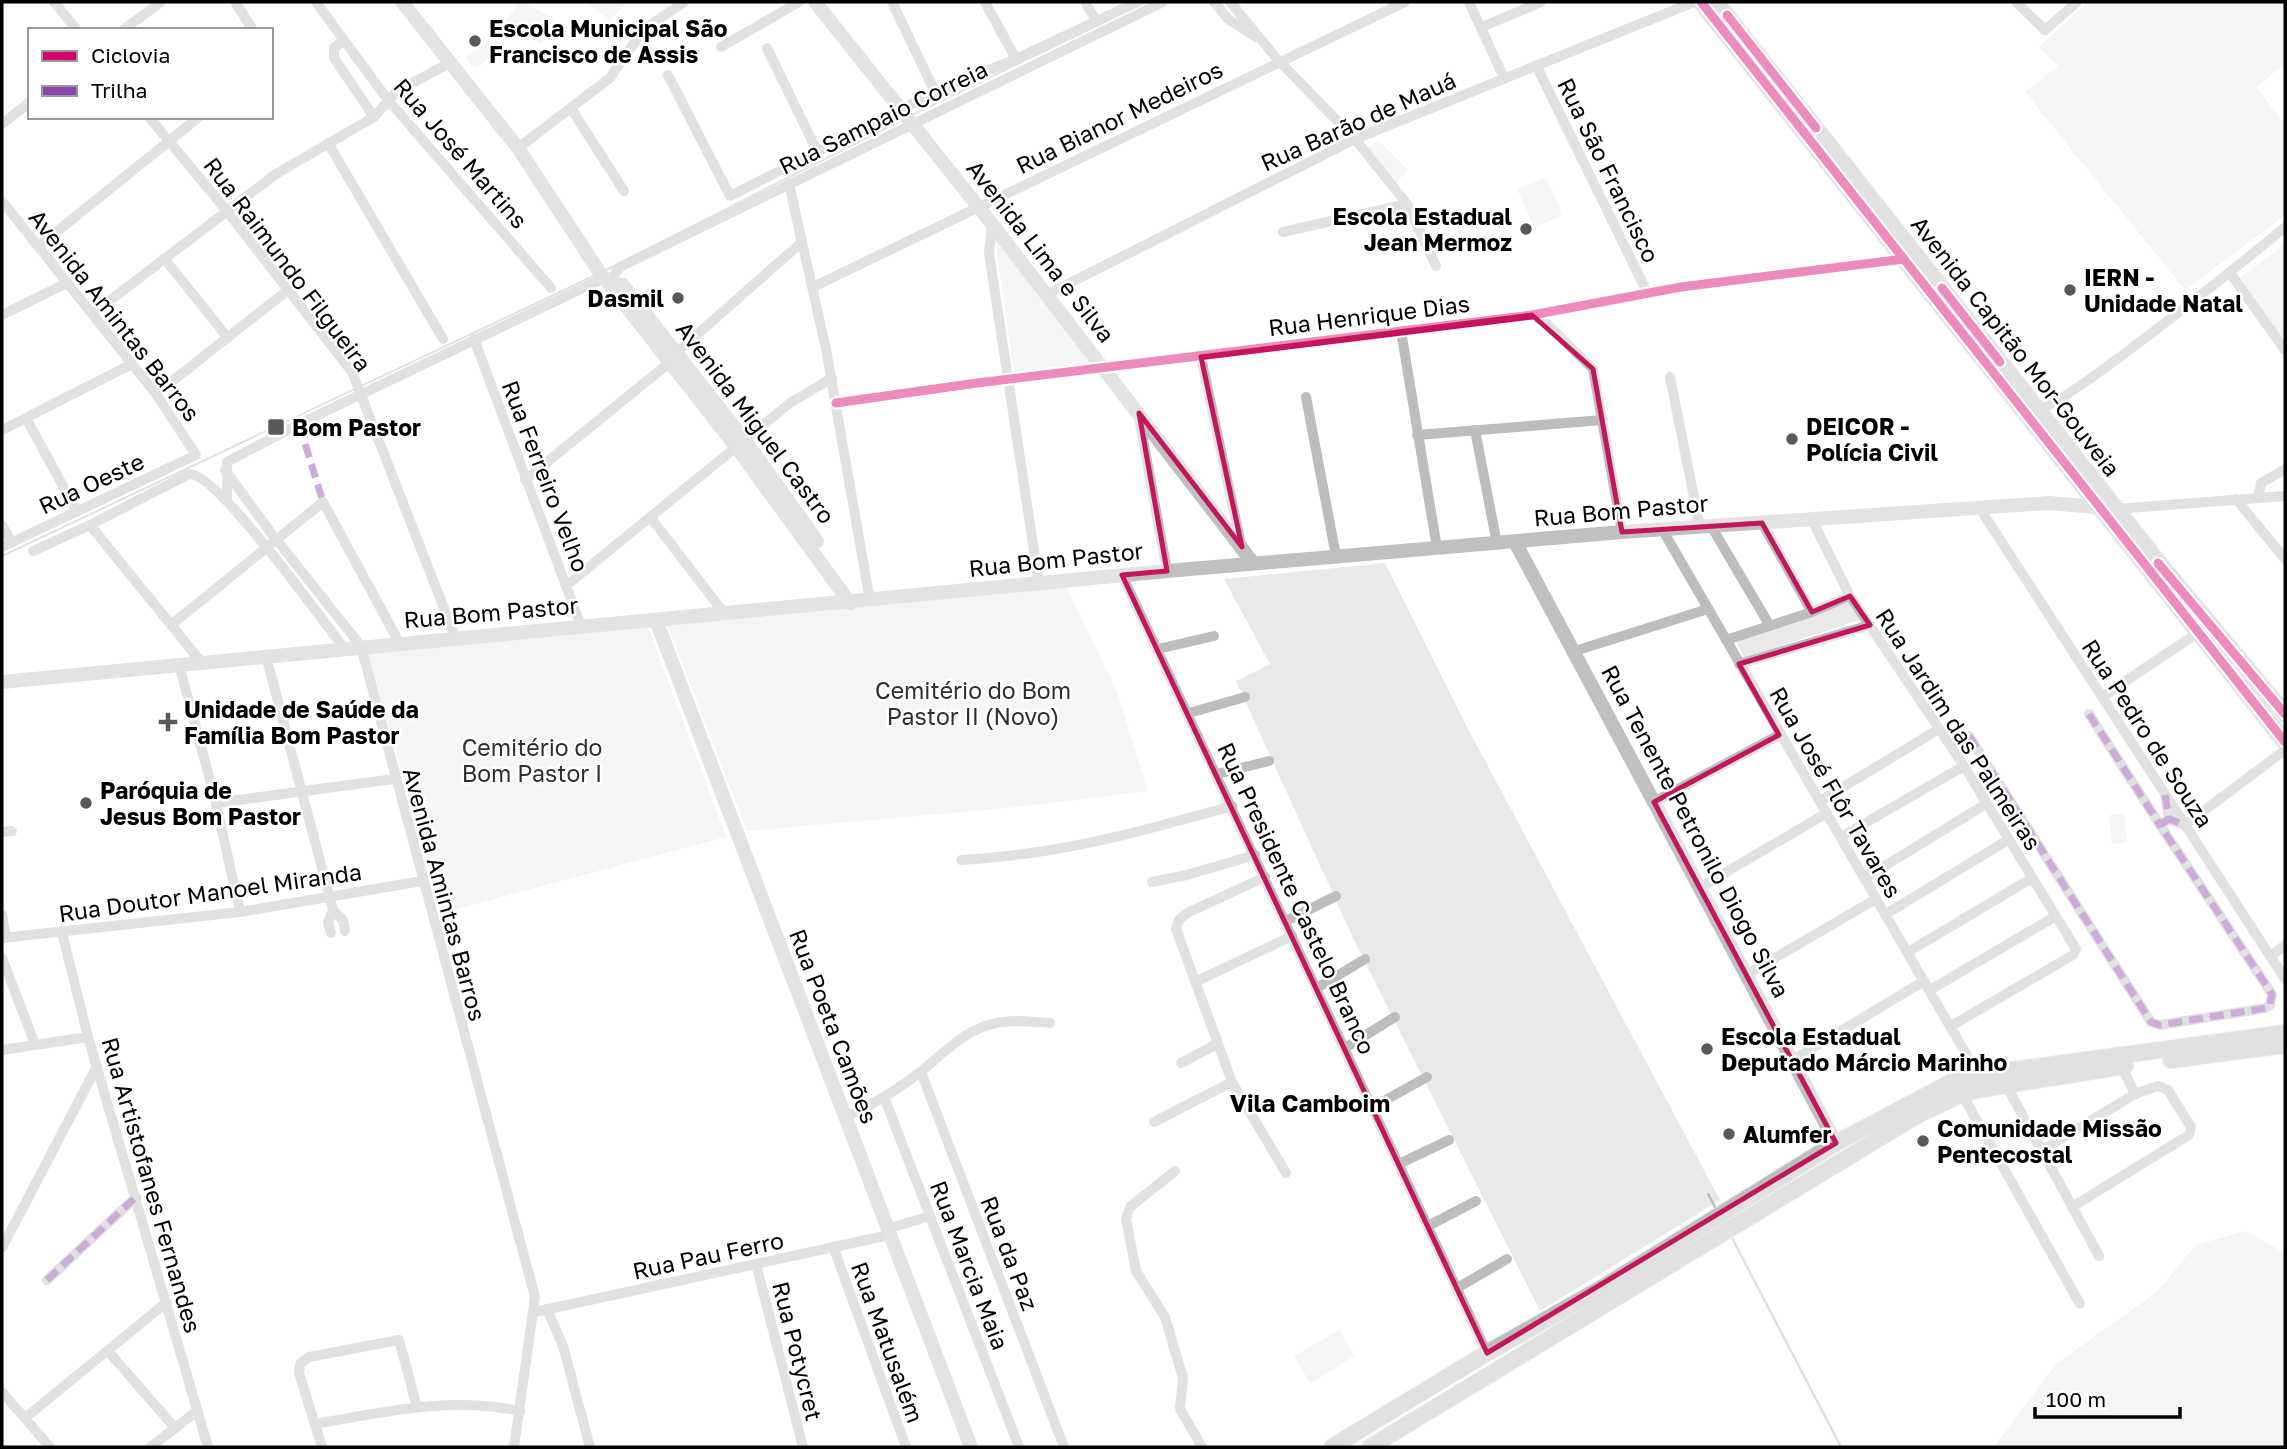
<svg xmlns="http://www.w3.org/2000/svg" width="2287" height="1449" font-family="'Golos Text',sans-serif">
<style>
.green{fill:#e9e9e9}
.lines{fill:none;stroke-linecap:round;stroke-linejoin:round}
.stream{stroke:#bbb;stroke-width:2.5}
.primary-casing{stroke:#dbdbdb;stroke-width:18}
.street{stroke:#bdbdbd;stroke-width:10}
.secondary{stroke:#c0c0c0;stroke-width:14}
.primary{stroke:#bdbdbd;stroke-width:16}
.tram{stroke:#bdbdbd;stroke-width:2}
.quiet{stroke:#8e44ad;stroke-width:7;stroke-dasharray:14 7;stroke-linecap:butt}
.cycleway-casing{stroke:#fff;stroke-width:13}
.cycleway{stroke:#d6006c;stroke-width:9}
.marked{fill:none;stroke:#c2185b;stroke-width:5;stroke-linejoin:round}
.poi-dot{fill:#595959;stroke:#fff;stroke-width:2.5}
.labels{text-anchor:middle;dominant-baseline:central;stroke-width:5;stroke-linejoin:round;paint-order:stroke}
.poi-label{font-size:23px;font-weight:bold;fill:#000;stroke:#fff;text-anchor:start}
.street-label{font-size:23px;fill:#000;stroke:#fff}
.park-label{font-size:23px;fill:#2e2e2e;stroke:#fff}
.neighbourhood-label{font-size:24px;font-weight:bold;fill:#000;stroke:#fff}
</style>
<rect width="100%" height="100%" fill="#fff"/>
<g class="green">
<path d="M518,2H525L554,19L541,44L505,23Z"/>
<path d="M587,2H627L610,21Z"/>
<path d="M2088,2H2285V64L2256,87L2285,124V215L2185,290L2025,92L2058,66L2039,47Z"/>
<path d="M493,36L503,47L475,69L466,57Z"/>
<path d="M1379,141L1408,170L1395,184L1365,148Z"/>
<path d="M1546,177L1562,215L1534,228L1517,189Z"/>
<path d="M995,240L1094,366L1014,372Z"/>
<path d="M2285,244V341L2238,280Z"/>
<path d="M1385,563L1467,727L1720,1200L1540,1311L1354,940L1236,681L1270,664L1224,579Z"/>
<path d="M1066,586L1117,692L1148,791L1007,808L747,831L666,622Z"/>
<path d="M1851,602L1862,619L1744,658L1736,641Z"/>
<path d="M648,626L726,837L442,913L367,650Z"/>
<path d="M2124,813L2127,842L2112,844L2109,815Z"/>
<path d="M2246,1231L2285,1253V1447H1994L2056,1364L2158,1291L2195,1245Z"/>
<path d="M1339,1330L1355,1356L1310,1383L1294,1356Z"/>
</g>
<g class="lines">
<g class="stream">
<path d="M1708,1194L1716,1209"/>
<path d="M1731,1236L1841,1447"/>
</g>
<defs>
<g id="primary">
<path d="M1701,2L2285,742"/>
<path d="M1716,2L2159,563L2285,714"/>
<path d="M2171,1060L2285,1045"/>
<path d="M1332,1447L1487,1353L1604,1287L1836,1143L1961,1077L2285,1033"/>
<path d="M1370,1447L1916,1116L1962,1094L1982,1089L2125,1066"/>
</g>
</defs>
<use href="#primary" class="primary-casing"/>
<g class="street">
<path d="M54,2L77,30"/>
<path d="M235,2L253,30"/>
<path d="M316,2L388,100L551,288"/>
<path d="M892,2L935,92"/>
<path d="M985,2L1016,59"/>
<path d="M1085,2L1097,22"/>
<path d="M1214,2L1228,19L1256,37"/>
<path d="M1230,2L1278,60L1355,139L1407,204L1436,266"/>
<path d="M1469,2L1504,78"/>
<path d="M2016,2L2045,30L2077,2"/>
<path d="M1482,27L1541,2"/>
<path d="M123,30L161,2"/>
<path d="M344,40L334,48V58L374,117"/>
<path d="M721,47L799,2"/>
<path d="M767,48L817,151"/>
<path d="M1536,65L1647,292"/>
<path d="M668,75L730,196L935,92L1016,59L1137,2"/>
<path d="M572,110L624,191"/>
<path d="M149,117L226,210L352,372L456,639"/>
<path d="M2,124L30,102"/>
<path d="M328,143L443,339"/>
<path d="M518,148L610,78L643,30L684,2"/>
<path d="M789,184L826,349L870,601"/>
<path d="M2,201L156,394L196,455L2,547"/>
<path d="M992,224L989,253L1039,584"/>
<path d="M1283,232L1407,204"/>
<path d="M39,246L199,117"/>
<path d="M164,258L227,337"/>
<path d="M2230,273L2285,350"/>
<path d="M608,283L620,267L1163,2"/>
<path d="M813,287L1405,2"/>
<path d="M1046,295L1355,139L1694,2"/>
<path d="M92,314L276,174L374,117L397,91L450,63"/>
<path d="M2,315L67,283"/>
<path d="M1532,315L1543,320L1593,369L1622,532"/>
<path d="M1401,331L1437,548"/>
<path d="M474,339L581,626"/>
<path d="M1201,357L1241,545"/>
<path d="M1670,377L1700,527"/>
<path d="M156,394L288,290"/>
<path d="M1306,397L1336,556"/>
<path d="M836,403L977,383L1532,315L1681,287L1904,259"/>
<path d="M2037,410C2062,408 2253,254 2285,227"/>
<path d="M1139,417L1167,571"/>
<path d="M26,418L77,512"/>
<path d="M2,430L132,364"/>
<path d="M1475,430L1497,544"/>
<path d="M1417,435L1603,420"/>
<path d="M225,470L275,538L361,646L535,1297L514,1447"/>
<path d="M525,480L669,363L676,353L802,242"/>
<path d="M2258,497L2261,483L2285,469"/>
<path d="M227,498V462L299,424L604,278"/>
<path d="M2236,499L2285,559"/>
<path d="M1979,507L2285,979"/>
<path d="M2116,509L2285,496"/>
<path d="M651,518L724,613"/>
<path d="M1812,520L1850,596L1964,766L2076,949L2073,955L1951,1026"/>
<path d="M1762,523L1812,612"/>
<path d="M2,525L12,543"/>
<path d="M90,525L189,474C216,471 322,620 344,648"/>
<path d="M1711,526L1770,626"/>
<path d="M1662,529L1977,1073"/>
<path d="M33,551L90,525L202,663"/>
<path d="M1122,575L1487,1353"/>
<path d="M567,585L790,403L832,378"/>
<path d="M171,625L323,502L400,644"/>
<path d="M1726,640L1812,612L1850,596"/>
<path d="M1158,649L1214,636"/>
<path d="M1575,651L1708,609"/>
<path d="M266,656L333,910L343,920L345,931"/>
<path d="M179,664L216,803L240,912"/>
<path d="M1739,664L1870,625"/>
<path d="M2102,697L2199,632"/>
<path d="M1189,713L1245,697"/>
<path d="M2089,714L2160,825"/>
<path d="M1969,736L2151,1022L2160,1025L2266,1008L2270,1005L2272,994L2160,825L2169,819"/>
<path d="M1217,774L1269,761"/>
<path d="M2165,795L2169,819L2185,825L2285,750"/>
<path d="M1820,801L1939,729"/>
<path d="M1654,802L1779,735"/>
<path d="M216,803L394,779"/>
<path d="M2,832L12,831"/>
<path d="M1841,837L1964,766"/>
<path d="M961,860C1057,855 1140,832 1232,806"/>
<path d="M1265,877L1187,913L1179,920L1176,929L1232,1082L1286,1173"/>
<path d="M1865,878L1986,804"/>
<path d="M1152,882L1187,875L1255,855"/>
<path d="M1699,888L1827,813"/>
<path d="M2,914L6,938"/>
<path d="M1886,914L2008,840"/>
<path d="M1286,921L1336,896"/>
<path d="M62,933L88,1037L208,1447"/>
<path d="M331,933L328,922L333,910"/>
<path d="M2,938L240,912L422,881"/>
<path d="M1908,952L2032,878"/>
<path d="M2272,955L2285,945"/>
<path d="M2,958L35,1044"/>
<path d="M1746,975L1876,899"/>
<path d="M1197,981L1292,936"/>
<path d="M1317,988L1365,959"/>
<path d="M1930,990L2056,916"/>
<path d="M1345,1048L1395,1017"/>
<path d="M2,1050L88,1037"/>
<path d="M1791,1061L1924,981"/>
<path d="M1181,1063L1217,1044"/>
<path d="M2122,1067L2135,1094"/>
<path d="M921,1072L1064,1447"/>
<path d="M2006,1085L2099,1256"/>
<path d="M1962,1094L2080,1304"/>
<path d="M884,1097L1019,1447"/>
<path d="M1373,1107L1427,1077"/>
<path d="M845,1117C871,1106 897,1090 919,1073C943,1054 965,1029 996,1023C1014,1019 1032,1022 1050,1023"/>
<path d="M1154,1122L1232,1082"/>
<path d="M2041,1151L2135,1094L2158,1086L2168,1090L2191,1127L2189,1135L2072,1207"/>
<path d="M1399,1164L1449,1140"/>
<path d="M1175,1171L1130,1207L1126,1219L1136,1271L1165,1317L1183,1378L1180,1409L1202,1447"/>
<path d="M1428,1226L1476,1201"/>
<path d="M887,1229L930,1216"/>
<path d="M2,1248L97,1066"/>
<path d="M834,1249L906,1447"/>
<path d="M756,1264L803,1447"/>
<path d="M47,1280L136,1197"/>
<path d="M1457,1288L1507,1259"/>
<path d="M547,1309L563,1346L590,1447"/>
<path d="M535,1312L889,1235"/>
<path d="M108,1351L175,1428"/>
<path d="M2,1392L50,1447"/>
<path d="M25,1418L167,1302"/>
<path d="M315,1424C384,1412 450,1396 520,1411"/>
<path d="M151,1447L197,1411"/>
<path d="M322,1447L299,1373L300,1364L309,1357L399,1340L417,1407"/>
</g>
<g class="secondary">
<path d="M402,2L518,148L600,273L737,448L850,603"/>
<path d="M815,2L992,224L1253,563"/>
<path d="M608,283L623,285L746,442L817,541"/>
<path d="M1515,542L1836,1143"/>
<path d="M656,620L971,1447"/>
<path d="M2,682L1167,571L1622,532L2049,503L2106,508"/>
</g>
<use href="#primary" class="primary"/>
<path class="tram" d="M2,556L600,273L906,118L1146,2"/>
<g class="quiet">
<path d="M299,424L323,502"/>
<path d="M2089,714L2160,825"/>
<path d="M1969,736L2151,1022L2160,1025L2266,1008L2270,1005L2272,994L2160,825L2169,819"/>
<path d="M2165,795L2169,819L2185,825"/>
<path d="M47,1280L136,1197"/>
</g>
<defs>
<g id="cycleway">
<path d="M1701,2L2285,742"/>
<path d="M1727,15L1816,128"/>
<path d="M1942,288L2000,362"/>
<path d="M836,403L977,383L1532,315L1681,287L1904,259"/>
<path d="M2158,563L2285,714"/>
</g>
</defs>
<use href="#cycleway" class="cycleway-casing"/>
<use href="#cycleway" class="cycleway"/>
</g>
<path d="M0 0H2287V1449H0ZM1532,315L1593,369L1622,532L1762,523L1812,612L1850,596L1870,625L1739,664L1779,735L1654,802L1836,1143L1487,1353L1122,575L1167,571L1139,413L1242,547L1201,357Z" fill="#fff" fill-opacity=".55" fill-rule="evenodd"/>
<path class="marked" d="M1532,315L1593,369L1622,532L1762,523L1812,612L1850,596L1870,625L1739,664L1779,735L1654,802L1836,1143L1487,1353L1122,575L1167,571L1139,413L1242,547L1201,357Z"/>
<g class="poi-dot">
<circle cx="475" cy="41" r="7"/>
<circle cx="1526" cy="229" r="7"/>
<circle cx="2070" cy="290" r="7"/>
<circle cx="678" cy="298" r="7"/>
<rect x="267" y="418" width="18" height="18" rx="3.5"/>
<circle cx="1792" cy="439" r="7"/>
<path d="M164.5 711.5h7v7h7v7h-7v7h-7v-7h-7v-7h7z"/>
<circle cx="86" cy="803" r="7"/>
<circle cx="1707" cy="1049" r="7"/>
<circle cx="1729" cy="1134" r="7"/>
<circle cx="1923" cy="1141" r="7"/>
</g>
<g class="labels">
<g class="poi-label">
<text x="489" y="28">Escola Municipal São<tspan x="489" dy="26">Francisco de Assis</tspan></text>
<text x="1512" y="216" text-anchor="end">Escola Estadual<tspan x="1512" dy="26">Jean Mermoz</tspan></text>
<text x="2084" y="277">IERN -<tspan x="2084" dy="26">Unidade Natal</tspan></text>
<text x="664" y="298" text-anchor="end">Dasmil</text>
<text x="1806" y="426">DEICOR -<tspan x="1806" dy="26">Polícia Civil</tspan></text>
<text x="292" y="427">Bom Pastor</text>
<text x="184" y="709">Unidade de Saúde da<tspan x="184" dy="26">Família Bom Pastor</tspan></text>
<text x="100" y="790">Paróquia de<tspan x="100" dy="26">Jesus Bom Pastor</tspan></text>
<text x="1721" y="1036">Escola Estadual<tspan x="1721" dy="26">Deputado Márcio Marinho</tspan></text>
<text x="1937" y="1128">Comunidade Missão<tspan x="1937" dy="26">Pentecostal</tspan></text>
<text x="1743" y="1134">Alumfer</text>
</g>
<g class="street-label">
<text transform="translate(883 117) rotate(-26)">Rua Sampaio Correia</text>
<text transform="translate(1119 117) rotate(-26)">Rua Bianor Medeiros</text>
<text transform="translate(1358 121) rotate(-24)">Rua Barão de Mauá</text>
<text transform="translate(461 153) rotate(49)">Rua José Martins</text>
<text transform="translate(1609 170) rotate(64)">Rua São Francisco</text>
<text transform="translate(1041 251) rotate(52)">Avenida Lima e Silva</text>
<text transform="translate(288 264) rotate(53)">Rua Raimundo Filgueira</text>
<text transform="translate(115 315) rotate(52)">Avenida Amintas Barros</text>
<text transform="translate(1369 315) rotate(-7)">Rua Henrique Dias</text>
<text transform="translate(2016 346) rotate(52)">Avenida Capitão Mor-Gouveia</text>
<text transform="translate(756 422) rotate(53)">Avenida Miguel Castro</text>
<text transform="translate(546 476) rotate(69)">Rua Ferreiro Velho</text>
<text transform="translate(91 483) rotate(-25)">Rua Oeste</text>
<text transform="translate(1621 510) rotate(-5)">Rua Bom Pastor</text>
<text transform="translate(1056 559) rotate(-6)">Rua Bom Pastor</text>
<text transform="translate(491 612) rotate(-5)">Rua Bom Pastor</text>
<text transform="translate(1959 729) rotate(57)">Rua Jardim das Palmeiras</text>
<text transform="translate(2148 733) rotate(57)">Rua Pedro de Souza</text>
<text transform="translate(1836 792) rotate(60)">Rua José Flôr Tavares</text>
<text transform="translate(1696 831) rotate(62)">Rua Tenente Petronilo Diogo Silva</text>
<text transform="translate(210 892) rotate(-8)">Rua Doutor Manoel Miranda</text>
<text transform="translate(445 894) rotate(75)">Avenida Amintas Barros</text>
<text transform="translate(1297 898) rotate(65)">Rua Presidente Castelo Branco</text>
<text transform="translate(834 1026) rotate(69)">Rua Poeta Camões</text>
<text transform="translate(152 1185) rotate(74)">Rua Artistofanes Fernandes</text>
<text transform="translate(1010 1253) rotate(69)">Rua da Paz</text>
<text transform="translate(708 1255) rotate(-12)">Rua Pau Ferro</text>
<text transform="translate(970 1265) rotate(69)">Rua Marcia Maia</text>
<text transform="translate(888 1342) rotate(70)">Rua Matusalém</text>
<text transform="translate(798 1351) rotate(76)">Rua Potycret</text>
</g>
<g class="park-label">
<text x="973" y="690">Cemitério do Bom<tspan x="973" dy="26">Pastor II (Novo)</tspan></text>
<text x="532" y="747">Cemitério do<tspan x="532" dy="26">Bom Pastor I</tspan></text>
</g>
<g class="neighbourhood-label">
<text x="1310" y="1102">Vila Camboim</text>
</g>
</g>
<rect width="2287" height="1449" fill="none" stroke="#000000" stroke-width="7"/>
<rect x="28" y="28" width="245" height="91" fill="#ffffff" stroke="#999999" stroke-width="2"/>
<rect x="42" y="51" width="35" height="10" fill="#d6006c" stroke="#999999" stroke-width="2"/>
<text x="91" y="63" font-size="21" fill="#000000">Ciclovia</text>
<rect x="42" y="86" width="35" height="10" fill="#8e44ad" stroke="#999999" stroke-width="2"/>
<text x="91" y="98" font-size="21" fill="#000000">Trilha</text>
<path d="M2035 1407v10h145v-10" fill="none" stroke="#000000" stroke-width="3.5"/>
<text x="2046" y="1407" font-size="21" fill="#000000" stroke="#ffffff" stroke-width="5" paint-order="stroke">100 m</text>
</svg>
